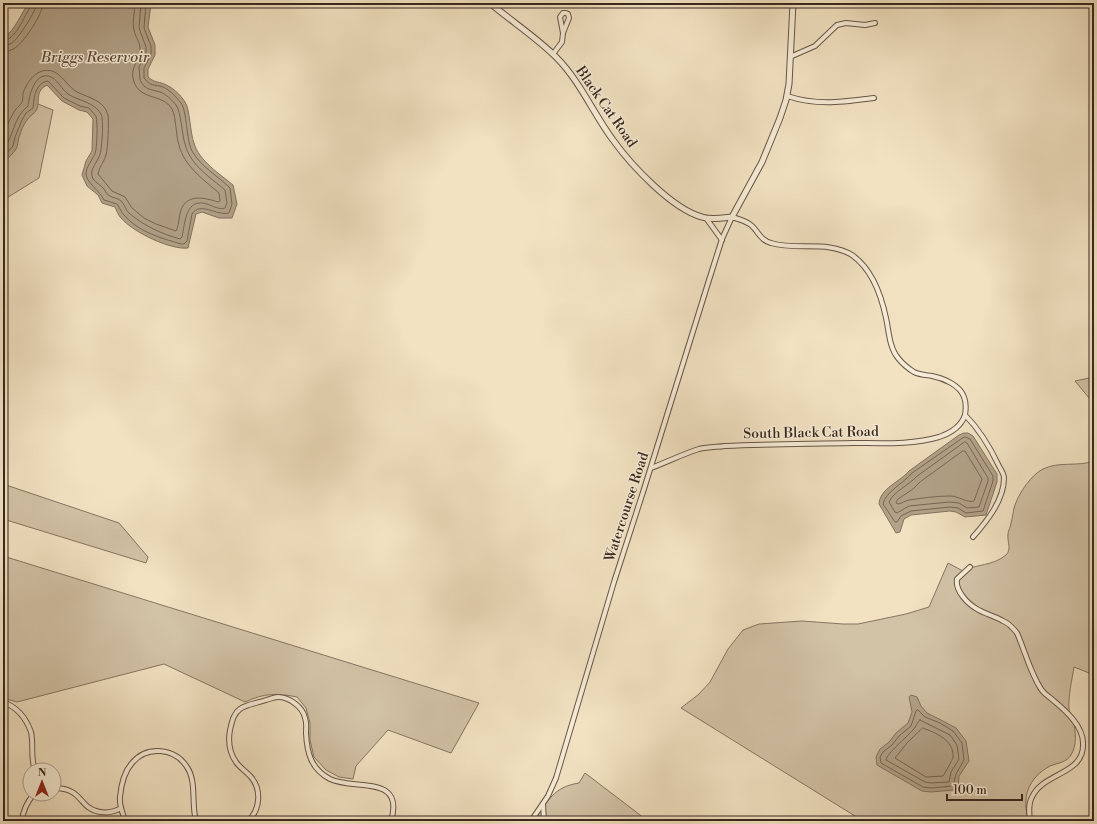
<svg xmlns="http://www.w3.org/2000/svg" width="1097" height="824" font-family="'Libre Bodoni',serif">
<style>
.green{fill:#d2c2a6;stroke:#857562}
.water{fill:#b3a38a;stroke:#82725f}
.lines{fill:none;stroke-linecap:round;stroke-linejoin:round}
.shore{stroke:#766654;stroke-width:1}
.minor-casing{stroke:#665647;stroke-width:6}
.tertiary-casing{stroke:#665647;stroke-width:7}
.minor{stroke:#f7ecd7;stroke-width:4}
.tertiary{stroke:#f7ecd7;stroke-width:5}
.labels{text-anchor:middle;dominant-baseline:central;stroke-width:3;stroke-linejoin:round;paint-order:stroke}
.street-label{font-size:14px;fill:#38281e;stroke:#f7ecd7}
.water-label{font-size:15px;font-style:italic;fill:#5d4d3e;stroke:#f7ecd7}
</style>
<rect width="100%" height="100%" fill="#f2e2c2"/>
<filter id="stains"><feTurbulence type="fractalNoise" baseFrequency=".005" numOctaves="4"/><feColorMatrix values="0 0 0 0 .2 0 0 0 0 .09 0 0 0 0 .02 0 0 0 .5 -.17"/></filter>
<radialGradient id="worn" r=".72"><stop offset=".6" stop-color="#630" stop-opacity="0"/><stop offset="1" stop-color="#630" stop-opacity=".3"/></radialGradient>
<g class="green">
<path d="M33,102L53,110L39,178L5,199L3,238V145Z"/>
<path d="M1094,377V404L1075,381Z"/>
<path d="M1094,461V675L1074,667C1072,680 1068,696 1069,710C1069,714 1072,718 1073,721C1076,731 1077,746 1071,755C1067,762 1058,763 1050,766C1028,778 1021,798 1029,821H863L681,708L699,694L710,682L728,649L743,630L759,624L802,621L843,624H858L906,614L929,607L948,563L963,571C976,564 993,566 1006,555C1012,549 1007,542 1008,534C1008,530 1011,527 1011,523C1013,517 1013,510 1015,505C1019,493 1032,474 1043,469C1060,461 1077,467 1094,461Z"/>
<path d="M3,484L119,523L148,557L146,563L3,519Z"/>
<path d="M3,556L479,703L451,753L388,730L356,766L353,779L339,777L326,770L314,757L310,740V723L306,708L297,697C277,693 264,693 245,702L164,664L17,702L3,698Z"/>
<path d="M585,773L648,821H534C548,801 553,787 579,783Z"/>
</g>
<g class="water">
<path d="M30,3H151L148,27L155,45V55L148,69V77C155,83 157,81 164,84C172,87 180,94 185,102C190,109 190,133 194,143C199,161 220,174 233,185L237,204L232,218H219L202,212L196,214L188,248C170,250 133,232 121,218C118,215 117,211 115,207L102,203L98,195L87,186L82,175L86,161L92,151L93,119L87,112L79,110L62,101L47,85C35,91 40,100 37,109C35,114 29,116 27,120C23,125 21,132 19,137C18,141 18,146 16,149C13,154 7,159 3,163V37C12,35 22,13 27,5Z"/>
<path d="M964,433H968L973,436L997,474V482L986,515L965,517L956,512L950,511L911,515L904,519L900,532L896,533L879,504C880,488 900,482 909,471L959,435Z"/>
<path d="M911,695L917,697L921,706L927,713L941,720L956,728L966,741L969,761L959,776L958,788L954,790L931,792L922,791L877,765L876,757L880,749L889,742L896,733L908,723L912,712L909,697Z"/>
</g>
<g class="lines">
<g class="shore">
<path d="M3,41C16,40 24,16 31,6L32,3"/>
<path d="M3,46C6,45 9,45 12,43C19,38 36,11 37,3"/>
<path d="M3,52C7,51 11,51 15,48C24,42 43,14 43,3"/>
<path d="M3,140C5,129 10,118 16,109C18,107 21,104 22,102C23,100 23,96 23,93C27,82 37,67 52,71C62,74 68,87 77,92C89,98 104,100 108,115C109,121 108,148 106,155C104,162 99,167 98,174L112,191L125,197L132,208L144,218L156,224L176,231L177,229C179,223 179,216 181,210C187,193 206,198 218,202L220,201L219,193C204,180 184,166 179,145C176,137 176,116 172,109C162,93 141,101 134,82C129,68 139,62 140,50C141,43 135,37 134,30C132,21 135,12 135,3"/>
<path d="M3,150C14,137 13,117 28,106C29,96 35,70 51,77C58,80 62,90 68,94C79,101 94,102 101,114C104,119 102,148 100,154C98,162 88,170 93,179C96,183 101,185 104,189C106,192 107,195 110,196C113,198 118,198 121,201C125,204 125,210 129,213C144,226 162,234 180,239L182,237C185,224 185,197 207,204C213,206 219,210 225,208L227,203L225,190C210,177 190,165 185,144C182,135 181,111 176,105C172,100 166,94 160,92C150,89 145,90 140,80L139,67L146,53V47L139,28L141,3"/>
<path d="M3,157L13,146L15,137L22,120L26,113L33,108C34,98 35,83 48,81L64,98L80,106L89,108L96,116C98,123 97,148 95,154C92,160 86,167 86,174C86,182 100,191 104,200L117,204C120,208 121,212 124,215C138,232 161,238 181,244H184L187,241L192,214C200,201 216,216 229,213L232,204L230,188C218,176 201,167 192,151C186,139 187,111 181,103C176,97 170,90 163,87C154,84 151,87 144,78V68L151,55V46L144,28L146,3"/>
<path d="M965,437L970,439L993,476V481L983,511L966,513L958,508L950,507L911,511L901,516L897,522H895L883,504C885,492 904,483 912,473L961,439Z"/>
<path d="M965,442L967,443L988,478V481L979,507L967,508L959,503L949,502L909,506L897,513L895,512L889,502C894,491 908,486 916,477Z"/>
<path d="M963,451H965L982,479L974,501C966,503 959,496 950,496C937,496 922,498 909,500C904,501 901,504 897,504L896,502L898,499L913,489L920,482Z"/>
<path d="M918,710L925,717L940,723L953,731L962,743L964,760L956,774L953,786L931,788L923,787L881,763L880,757L883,752L892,745L899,736L911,726L916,711Z"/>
<path d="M920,720L950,735L957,745L959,759L951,772L949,782L931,783L925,782L886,760C887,753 908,736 913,730C916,727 917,722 920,720Z"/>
<path d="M923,728C936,733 954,740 953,757C953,759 945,773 943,776L926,777L895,758L907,743Z"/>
</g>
<defs>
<g id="minor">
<path d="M553,54L562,42L563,33L569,18L568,14L566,13H563L560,17L563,33"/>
<path d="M790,57L815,46L837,25L846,23L865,25L875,23"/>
<path d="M787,96C818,106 842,102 874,98"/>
<path d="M706,218L722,240"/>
<path d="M651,468C667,462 683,454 699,449C708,447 717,447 725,446C768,444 811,444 853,443C881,443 912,445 939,437C951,433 961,427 965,415"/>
<path d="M970,567L957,579C955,591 968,604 977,609C985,614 995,616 1003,621C1009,623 1013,628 1017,633C1025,651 1030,672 1041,689C1044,694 1050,697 1054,701C1066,711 1083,726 1083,743C1085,775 1043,772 1032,797C1028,804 1029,813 1030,821"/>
<path d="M3,702C17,707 26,718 31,732C34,744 30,758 35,770"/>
<path d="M54,788C60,788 67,789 72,792C79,796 82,802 88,807C98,814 111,814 121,808"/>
<path d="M543,804L544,821"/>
<path d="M22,821C23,810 27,802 34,794"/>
<path d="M125,821C123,813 119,806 120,797C121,786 124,772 132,763C147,745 175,748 187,767C197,782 191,804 196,821"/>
<path d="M248,821C260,810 262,790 251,777C246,771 240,768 236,762C229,752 228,741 230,730C232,722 233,714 240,709C247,704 258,703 266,700C270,699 274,697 278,697C289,697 303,707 305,718C307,723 306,728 306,733C307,753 311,769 330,779C355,791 405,774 391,821"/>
<path d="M531,821L548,796L556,778L614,582L644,489L709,280L722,239L732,217C739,219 746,221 751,225C759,232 760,240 771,243C797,251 828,240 852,255C872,269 881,294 886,318C889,331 889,347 898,358C902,363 909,369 914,372C920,375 926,375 932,376C943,378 960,385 964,397C966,402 966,409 965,415C980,430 990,447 999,466C1001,470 1004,474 1004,478C1004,500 987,521 973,537"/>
</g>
<path id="tertiary" d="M490,3C511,21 536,37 556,57C580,81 593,113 613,140C631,165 672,209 702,217C711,220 722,218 732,217L762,162L780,118L786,100L789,84L793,3"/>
</defs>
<use href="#minor" class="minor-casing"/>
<use href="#tertiary" class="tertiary-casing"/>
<use href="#minor" class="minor"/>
<use href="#tertiary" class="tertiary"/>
</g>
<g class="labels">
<g class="street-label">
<text transform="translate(606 107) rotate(55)">Black Cat Road</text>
<text transform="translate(811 433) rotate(-1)">South Black Cat Road</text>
<text transform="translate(627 507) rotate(-72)">Watercourse Road</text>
</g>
<g class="water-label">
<text x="95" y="57">Briggs Reservoir</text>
</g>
</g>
<rect width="1097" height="824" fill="none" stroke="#f2e2c2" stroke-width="16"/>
<rect x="4" y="4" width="1089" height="816" fill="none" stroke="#38281e" stroke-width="2"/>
<rect x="8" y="8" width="1081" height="808" fill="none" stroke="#38281e"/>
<g transform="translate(42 782)"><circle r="19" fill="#f7ecd7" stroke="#ab9e8d"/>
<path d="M0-3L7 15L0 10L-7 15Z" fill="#8f2418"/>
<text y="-6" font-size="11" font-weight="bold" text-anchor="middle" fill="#38281e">N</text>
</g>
<path d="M947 794v6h75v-6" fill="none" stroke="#38281e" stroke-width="2"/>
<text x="953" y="794" font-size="12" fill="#38281e" stroke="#f7ecd7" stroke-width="3" paint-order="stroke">100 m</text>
<rect width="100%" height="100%" filter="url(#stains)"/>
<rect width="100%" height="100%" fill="url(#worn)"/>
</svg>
